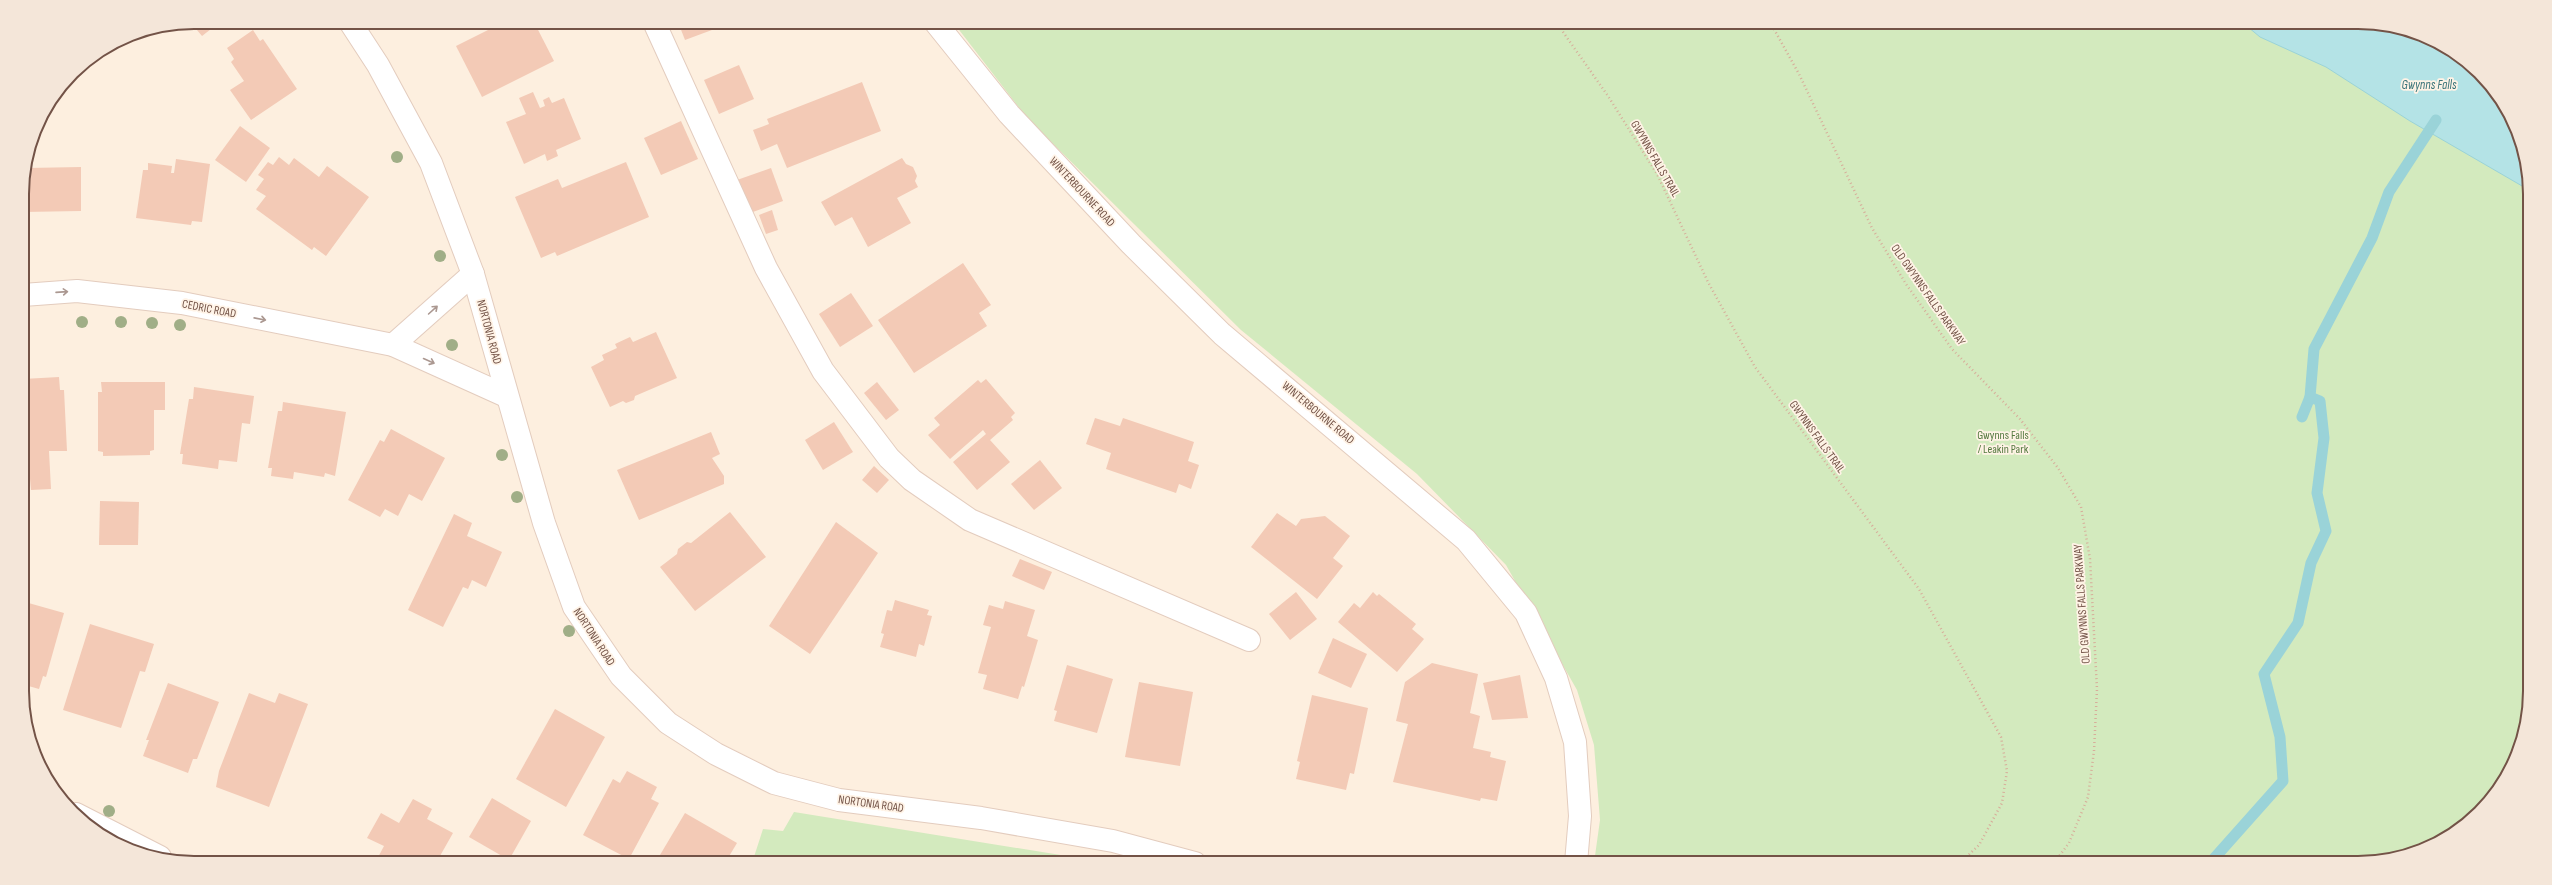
<svg xmlns="http://www.w3.org/2000/svg" width="2552" height="885" font-family="'Sofia Sans Condensed',sans-serif">
<style>
.green{fill:#d3eabe}
.water{fill:#b4e3e6;stroke:#9ad3d8}
.lines{fill:none;stroke-linecap:round;stroke-linejoin:round}
.stream{stroke:#9ad3d8;stroke-width:11}
.building{fill:#f3cab6}
.minor-casing{stroke:#e3ccbe;stroke-width:24}
.path{stroke:#d7ad9a;stroke-width:2.5;stroke-dasharray:1 3;stroke-linecap:butt}
.minor{stroke:#fff;stroke-width:22}
.tree{fill:#a0ae87}
.oneway{stroke:#ab9891}
.labels{text-anchor:middle;dominant-baseline:central;stroke-width:3.5;stroke-linejoin:round;paint-order:stroke}
.street-label{font-size:12px;fill:#735347;stroke:#fff3e6}
.park-label{font-size:12px;fill:#54793f;stroke:#fff3e6}
.water-label{font-size:13px;font-style:italic;fill:#3a747a;stroke:#fff3e6}
.rim{fill:none;stroke:#735347;stroke-width:2}
</style>
<rect width="100%" height="100%" fill="#fdefdf"/>
<g class="green">
<path d="M953,22H2358L2413,31L2454,51L2487,81L2517,128L2528,172L2530,691L2521,746L2501,787L2462,828L2413,854L2369,863H1594L1600,820L1594,745L1577,690L1506,565L1417,474L1241,330L1027,118Z"/>
<path d="M794,812L1110,863H752L763,829L783,831Z"/>
<path d="M585,855L600,863H579Z"/>
</g>
<path class="water" d="M2242,22C2326,22 2426,9 2487,81C2493,88 2497,97 2502,104C2518,131 2528,158 2529,190L2410,121L2326,67L2260,37Z"/>
<g class="lines">
<g class="stream">
<path d="M2302,417L2310,397L2314,349L2372,238L2389,192L2436,120"/>
<path d="M2210,863L2283,781L2280,737L2264,674L2298,623L2311,563L2326,531L2317,493L2324,438L2320,401L2310,397"/>
</g>
</g>
<g class="building">
<path d="M220,22L202,36L192,24L185,29L182,24L194,22Z"/>
<path d="M434,22H445L436,26Z"/>
<path d="M504,22H534L554,61L482,97L456,46Z"/>
<path d="M678,22H719L720,27L685,40Z"/>
<path d="M253,30L260,41L263,39L297,89L251,120L230,90L244,81L231,62L234,59L227,48Z"/>
<path d="M739,65L754,99L719,114L704,80Z"/>
<path d="M862,82L881,131L787,168L777,144L761,151L753,130L769,124L767,119Z"/>
<path d="M533,92L540,108L545,106L543,100L549,97L552,103L564,98L581,139L556,150L558,156L547,161L545,154L524,164L506,122L526,114L519,98Z"/>
<path d="M681,121L698,159L661,175L644,138Z"/>
<path d="M240,126L270,148L246,182L215,160Z"/>
<path d="M279,157L289,165L294,158L319,177L327,166L369,197L326,256L314,247L312,250L256,209L266,196L256,190L264,179L258,175L268,162L273,165Z"/>
<path d="M902,158L906,164L913,167L917,176L915,181L918,187L897,198L911,223L868,247L852,217L835,226L821,202Z"/>
<path d="M176,159L210,164L202,222L192,221L191,225L136,218L143,170H148V163L172,166L171,173H174Z"/>
<path d="M626,162L649,217L557,256L555,252L541,258L515,197L558,179L562,188Z"/>
<path d="M81,167V211L23,212L22,183L27,168Z"/>
<path d="M771,168L783,201L750,213L737,180Z"/>
<path d="M772,210L778,230L766,234L759,215Z"/>
<path d="M963,263L991,305L979,313L987,326L914,373L878,320Z"/>
<path d="M851,293L873,326L840,347L819,314Z"/>
<path d="M656,332L677,378L635,396L634,400L626,403L623,401L610,407L591,367L604,360L602,355L617,348L615,344L630,337L633,342Z"/>
<path d="M59,377L60,390H64L67,451H49L51,489L31,490L30,479L24,480L23,379Z"/>
<path d="M986,379L1015,413L1011,417L1013,420L990,440L1010,462L977,490L953,462L986,434L983,430L950,459L928,435L940,425L934,418L978,380L981,383Z"/>
<path d="M101,382H165V410H154V450L150,451V455L103,456V452L98,451V392H102Z"/>
<path d="M877,382L899,410L886,420L864,393Z"/>
<path d="M194,387L254,396L250,424L242,423L237,462L219,460L218,469L182,464L183,454H180L189,399H193Z"/>
<path d="M283,402L346,412L335,476L325,473L324,477L294,472L293,479L271,476L272,468H268L278,411H282Z"/>
<path d="M1095,418L1120,426L1123,418L1194,442L1188,461L1199,465L1191,489L1179,484L1176,493L1106,469L1111,453L1086,444Z"/>
<path d="M834,422L853,452L823,470L805,440Z"/>
<path d="M391,429L445,458L422,501L409,494L398,516L385,509L380,517L348,500L380,440L384,442Z"/>
<path d="M711,432L720,454L712,458L724,476V484L639,520L617,470Z"/>
<path d="M1040,460L1062,488L1034,510L1011,484Z"/>
<path d="M874,466L889,480L877,493L862,480Z"/>
<path d="M100,501L139,502L138,545H99Z"/>
<path d="M730,512L766,557L695,611L660,567L677,554L678,549L687,542L691,543Z"/>
<path d="M1277,513L1296,526L1301,519L1325,516L1350,536L1333,558L1343,566L1317,599L1251,547Z"/>
<path d="M454,514L472,523L467,536L502,552L486,587L472,580L468,589L463,587L443,627L408,610Z"/>
<path d="M836,522L878,553L810,654L769,626Z"/>
<path d="M1020,559L1052,572L1044,590L1012,576Z"/>
<path d="M1296,592L1317,619L1290,640L1269,614Z"/>
<path d="M1373,592L1377,596L1379,594L1416,624L1412,629L1424,639L1397,672L1338,622L1354,603L1360,608Z"/>
<path d="M895,600L929,610L927,615L932,616L924,646L919,644L916,657L880,647L884,634L881,633L887,610L892,611Z"/>
<path d="M1005,601L1035,610L1027,636L1038,640L1024,687L1022,686L1018,699L983,689L987,675L978,673L991,627L983,625L989,605L1003,609Z"/>
<path d="M25,602L64,613L46,677L43,676L39,689L25,685Z"/>
<path d="M90,624L154,644L145,672L140,671L121,728L63,710Z"/>
<path d="M1333,638L1367,654L1351,688L1318,673Z"/>
<path d="M1432,663L1478,674L1470,713L1480,716L1473,748L1491,752L1490,757L1506,761L1497,801L1481,798L1480,801L1393,782L1408,724L1396,721L1405,682Z"/>
<path d="M1067,665L1113,679L1097,733L1054,721L1057,711L1054,710Z"/>
<path d="M1520,675L1528,718L1492,720L1483,683Z"/>
<path d="M1139,682L1193,692L1180,766L1125,757Z"/>
<path d="M168,683L219,702L197,759H193L188,773L143,756L149,740H146Z"/>
<path d="M249,693L275,703L279,693L308,704L269,807L216,787L219,771Z"/>
<path d="M1312,695L1368,708L1354,774L1350,773L1346,790L1296,779L1300,762L1297,761Z"/>
<path d="M555,709L605,737L566,807L516,779Z"/>
<path d="M627,771L657,787L651,799L659,803L629,859L583,835L613,779L620,783Z"/>
<path d="M492,798L531,821L509,860L469,837Z"/>
<path d="M413,799L432,809L427,819L453,833L436,863H375L384,846L367,838L381,813L399,823Z"/>
<path d="M685,813L737,843L725,863H663L657,860Z"/>
<path d="M1531,857L1543,863H1521Z"/>
</g>
<g class="lines">
<defs>
<g id="minor">
<path d="M350,22L378,65L431,163L473,274L544,523L574,607L621,676L668,723L716,754L774,783L839,800L981,818L1113,841L1195,863"/>
<path d="M654,22L766,268L823,371L889,458L912,480L970,520L1249,640"/>
<path d="M935,22L1009,114L1131,244L1222,334L1466,540L1526,613L1556,678L1575,742L1580,816L1576,863"/>
<path d="M23,295L77,291L182,303L393,345L506,396"/>
<path d="M393,345L473,274"/>
<path d="M76,814L160,857"/>
</g>
</defs>
<use href="#minor" class="minor-casing"/>
<g class="path">
<path d="M1556,22L1608,96L1657,174L1708,282L1755,367L1919,589L2001,737L2007,771L2002,803L1979,845L1960,863"/>
<path d="M1770,22L1799,74L1872,228L1906,284L1952,349L2020,419L2058,468L2081,507L2090,559L2097,689L2094,751L2088,797L2069,843L2054,863"/>
</g>
<use href="#minor" class="minor"/>
</g>
<g class="tree">
<circle cx="397" cy="157" r="6"/>
<circle cx="440" cy="256" r="6"/>
<circle cx="82" cy="322" r="6"/>
<circle cx="121" cy="322" r="6"/>
<circle cx="152" cy="323" r="6"/>
<circle cx="180" cy="325" r="6"/>
<circle cx="452" cy="345" r="6"/>
<circle cx="502" cy="455" r="6"/>
<circle cx="517" cy="497" r="6"/>
<circle cx="569" cy="631" r="6"/>
<circle cx="109" cy="811" r="6"/>
</g>
<defs><path id="oneway-shaft" d="M-6 0H5M1.5-3L5.5 0L1.5 3" fill="none" stroke-width="1.6" stroke-linecap="round" stroke-linejoin="round"/></defs>
<g class="oneway">
<use href="#oneway-shaft" transform="translate(62 292) rotate(-4)"/>
<use href="#oneway-shaft" transform="translate(433 310) rotate(-42)"/>
<use href="#oneway-shaft" transform="translate(260 319) rotate(11)"/>
<use href="#oneway-shaft" transform="translate(429 361) rotate(24)"/>
</g>
<g class="labels">
<g class="street-label">
<text transform="translate(1655 159) rotate(60)">GWYNNS FALLS TRAIL</text>
<text transform="translate(1082 192) rotate(47)">WINTERBOURNE ROAD</text>
<text transform="translate(1928 295) rotate(55)">OLD GWYNNS FALLS PARKWAY</text>
<text transform="translate(209 309) rotate(11)">CEDRIC ROAD</text>
<text transform="translate(489 332) rotate(75)">NORTONIA ROAD</text>
<text transform="translate(1318 413) rotate(40)">WINTERBOURNE ROAD</text>
<text transform="translate(1817 437) rotate(54)">GWYNNS FALLS TRAIL</text>
<text transform="translate(2082 604) rotate(-94)">OLD GWYNNS FALLS PARKWAY</text>
<text transform="translate(594 637) rotate(57)">NORTONIA ROAD</text>
<text transform="translate(871 804) rotate(8)">NORTONIA ROAD</text>
</g>
<g class="park-label">
<text x="2003" y="435">Gwynns Falls<tspan x="2003" dy="14">/ Leakin Park</tspan></text>
</g>
<g class="water-label">
<text x="2429" y="85">Gwynns Falls</text>
</g>
</g>
<path d="M0 0H2552V885H0ZM194 29H2358A165 165 0 0 1 2523 194V691A165 165 0 0 1 2358 856H194A165 165 0 0 1 29 691V194A165 165 0 0 1 194 29Z" fill="#f4e6d9" fill-rule="evenodd"/>
<path class="rim" d="M194 29H2358A165 165 0 0 1 2523 194V691A165 165 0 0 1 2358 856H194A165 165 0 0 1 29 691V194A165 165 0 0 1 194 29Z"/>
</svg>
